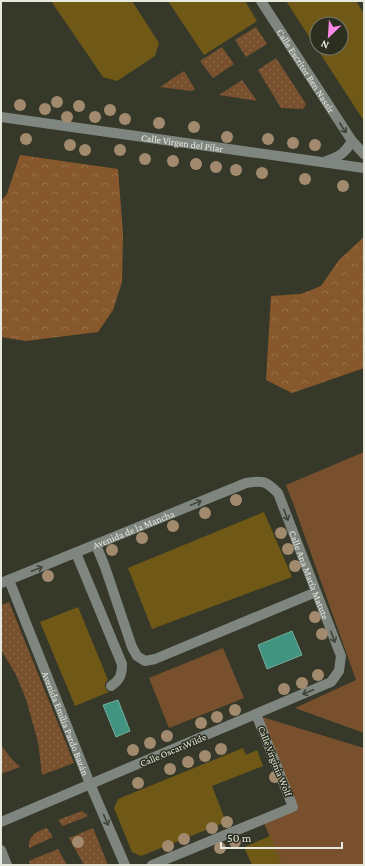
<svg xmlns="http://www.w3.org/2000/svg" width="365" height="866" font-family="'Crimson Pro',serif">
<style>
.grass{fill:#78502e}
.forest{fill:url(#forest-crowns)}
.garden{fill:url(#garden-dots)}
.water{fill:#419480;stroke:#73ae9c}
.building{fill:#705917;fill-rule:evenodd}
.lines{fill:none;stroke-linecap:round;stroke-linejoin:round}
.minor{stroke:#7f867f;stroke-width:10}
.tree{fill:#a28a6f}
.oneway{stroke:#414537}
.labels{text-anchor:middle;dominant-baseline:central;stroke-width:3;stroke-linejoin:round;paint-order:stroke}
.street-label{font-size:10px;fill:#e7e9df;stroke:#2c2f1f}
</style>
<defs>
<pattern id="forest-crowns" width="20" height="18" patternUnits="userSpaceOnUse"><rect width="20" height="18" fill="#88582d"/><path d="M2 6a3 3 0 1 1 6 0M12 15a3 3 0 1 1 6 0" fill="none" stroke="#99704b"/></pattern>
<pattern id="garden-dots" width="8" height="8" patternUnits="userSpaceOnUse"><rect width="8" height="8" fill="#78502e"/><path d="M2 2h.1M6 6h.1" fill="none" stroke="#8b694c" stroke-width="1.8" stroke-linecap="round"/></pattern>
</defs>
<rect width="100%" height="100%" fill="#363929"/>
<g class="grass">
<path d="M364,452V733L295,708L356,680L293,503L286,485Z"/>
<path d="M223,648L244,698L169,728L149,678Z"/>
<path d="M262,717L364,748V865H282L264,823L297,809Z"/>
</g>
<g class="forest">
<path d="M20,155L118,169L123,234L122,282L113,310L98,332L26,341L1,337V201L7,194Z"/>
<path d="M364,237V368L292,393L266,380L271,296L301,294L321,286L339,260Z"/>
</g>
<g class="garden">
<path d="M256,27L267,44L246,57L235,40Z"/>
<path d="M222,47L234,64L213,78L200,61Z"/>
<path d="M276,58L306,104L303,109L281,108L258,70Z"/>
<path d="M184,71L195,89L192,91L160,87Z"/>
<path d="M242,80L257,101L219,95Z"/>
<path d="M9,602L74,763L42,775L38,742L26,699L15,673L1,650V605Z"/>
<path d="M1,745L10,757L20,767L1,774Z"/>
<path d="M82,811L88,816L63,826L58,820Z"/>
<path d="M47,828L53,837L29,848C28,836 36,831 47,828Z"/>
<path d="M93,828L108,865H84L69,838Z"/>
<path d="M58,849L67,865H30L29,862L31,860Z"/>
</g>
<g class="water">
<path d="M292,631L302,655L267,669L258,645Z"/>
<path d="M118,700L130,731L116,737L103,705Z"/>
</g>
<g class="building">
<path d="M51,1H132L159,43L155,56L117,81L103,77Z"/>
<path d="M168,1H245L257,21L204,55Z"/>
<path d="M286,1H356L364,14V121ZM317,24H341V48H317Z"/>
<path d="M264,512L292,577L152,629L128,568Z"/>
<path d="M78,607L108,680L105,683V686L106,690L109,692L75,706L40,622Z"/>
<path d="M243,748L246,755L257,750L263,766L212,786L226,822L141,856L132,852L114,808L118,799Z"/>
<path d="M270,836L282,865H252L244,847Z"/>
</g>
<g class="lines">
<g class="minor">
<path id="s1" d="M261,1L352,141L364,154"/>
<path id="s2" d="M1,117L364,168"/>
<path d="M326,161C339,157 345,153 352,141"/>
<path d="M96,545L105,567L132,647L137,656L145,661L155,659L316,592"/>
<path d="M76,553L122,664C122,675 120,680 111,686"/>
<path id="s3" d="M9,580L90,784L125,865"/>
<path id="s4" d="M1,583L246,483C263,480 266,481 278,493L341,656L339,671L331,682L1,822"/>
<path d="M1,850L7,865"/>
<path d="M152,865L293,807L256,714"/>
</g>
</g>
<g class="tree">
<circle cx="57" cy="102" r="6"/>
<circle cx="20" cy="105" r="6"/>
<circle cx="79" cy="106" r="6"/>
<circle cx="45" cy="109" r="6"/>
<circle cx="110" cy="110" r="6"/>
<circle cx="67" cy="117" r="6"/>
<circle cx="95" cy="117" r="6"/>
<circle cx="125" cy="119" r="6"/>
<circle cx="159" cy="123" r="6"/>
<circle cx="194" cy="127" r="6"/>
<circle cx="227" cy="137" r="6"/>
<circle cx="26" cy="139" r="6"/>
<circle cx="268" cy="139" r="6"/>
<circle cx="293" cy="143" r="6"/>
<circle cx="70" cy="145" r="6"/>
<circle cx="315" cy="145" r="6"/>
<circle cx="85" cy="150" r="6"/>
<circle cx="120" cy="150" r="6"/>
<circle cx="145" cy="159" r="6"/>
<circle cx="173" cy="161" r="6"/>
<circle cx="196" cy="164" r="6"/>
<circle cx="216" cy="167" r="6"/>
<circle cx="236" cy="170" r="6"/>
<circle cx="262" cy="173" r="6"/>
<circle cx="305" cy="179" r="6"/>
<circle cx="343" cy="186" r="6"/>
<circle cx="236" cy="500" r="6"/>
<circle cx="205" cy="513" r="6"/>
<circle cx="173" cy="526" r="6"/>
<circle cx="281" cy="533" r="6"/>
<circle cx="142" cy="538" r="6"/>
<circle cx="288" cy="549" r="6"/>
<circle cx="112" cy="550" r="6"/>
<circle cx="295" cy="566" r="6"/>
<circle cx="48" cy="576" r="6"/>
<circle cx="315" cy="617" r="6"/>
<circle cx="322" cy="634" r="6"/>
<circle cx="318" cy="675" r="6"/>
<circle cx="302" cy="683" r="6"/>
<circle cx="284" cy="689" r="6"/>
<circle cx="235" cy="710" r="6"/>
<circle cx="217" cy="717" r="6"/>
<circle cx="201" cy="723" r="6"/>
<circle cx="167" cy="736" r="6"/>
<circle cx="150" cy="743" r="6"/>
<circle cx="221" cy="749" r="6"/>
<circle cx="133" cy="750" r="6"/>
<circle cx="205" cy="756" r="6"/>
<circle cx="188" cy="762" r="6"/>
<circle cx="170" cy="769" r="6"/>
<circle cx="275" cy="777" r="6"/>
<circle cx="138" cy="783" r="6"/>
<circle cx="227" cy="822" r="6"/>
<circle cx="212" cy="828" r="6"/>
<circle cx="184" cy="839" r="6"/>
<circle cx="78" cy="842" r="6"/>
<circle cx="235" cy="842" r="6"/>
<circle cx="168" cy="846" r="6"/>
<circle cx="220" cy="848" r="6"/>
</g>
<defs><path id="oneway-shaft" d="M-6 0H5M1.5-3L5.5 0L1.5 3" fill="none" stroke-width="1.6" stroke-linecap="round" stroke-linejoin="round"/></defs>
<g class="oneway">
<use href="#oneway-shaft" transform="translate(343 128) rotate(57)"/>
<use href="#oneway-shaft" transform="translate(196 503) rotate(-22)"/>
<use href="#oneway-shaft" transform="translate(286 515) rotate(69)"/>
<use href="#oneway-shaft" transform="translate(37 569) rotate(-22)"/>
<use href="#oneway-shaft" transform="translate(333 637) rotate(69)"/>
<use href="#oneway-shaft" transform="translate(308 692) rotate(157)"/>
<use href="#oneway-shaft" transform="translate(106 820) rotate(66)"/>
</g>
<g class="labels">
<g class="street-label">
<text stroke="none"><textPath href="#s1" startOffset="83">Calle Escritor Ben Nassir</textPath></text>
<text stroke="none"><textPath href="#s2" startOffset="183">Calle Virgen del Pilar</textPath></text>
<text stroke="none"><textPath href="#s4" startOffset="143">Avenida de la Mancha</textPath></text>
<text stroke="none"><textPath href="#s4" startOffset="388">Calle Ana María Matute</textPath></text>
<text stroke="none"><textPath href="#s3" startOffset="154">Avenida Emilia Pardo Bazán</textPath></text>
<text transform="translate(173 750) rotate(-23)">Calle Oscar Wilde</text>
<text transform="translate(275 761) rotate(68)">Calle Virginia Wolf</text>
</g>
</g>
<rect width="365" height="866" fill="none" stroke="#e7e9df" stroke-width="4"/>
<g transform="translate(329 36) rotate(205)"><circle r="19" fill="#2c2f1f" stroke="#77796c"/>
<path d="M0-3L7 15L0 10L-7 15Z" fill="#fb87e6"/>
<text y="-6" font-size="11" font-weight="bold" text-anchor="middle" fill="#e7e9df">N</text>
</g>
<path d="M221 842v6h121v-6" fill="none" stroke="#e7e9df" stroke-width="2"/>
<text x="227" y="842" font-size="12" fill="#e7e9df" stroke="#2c2f1f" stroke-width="3" paint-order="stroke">50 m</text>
</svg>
